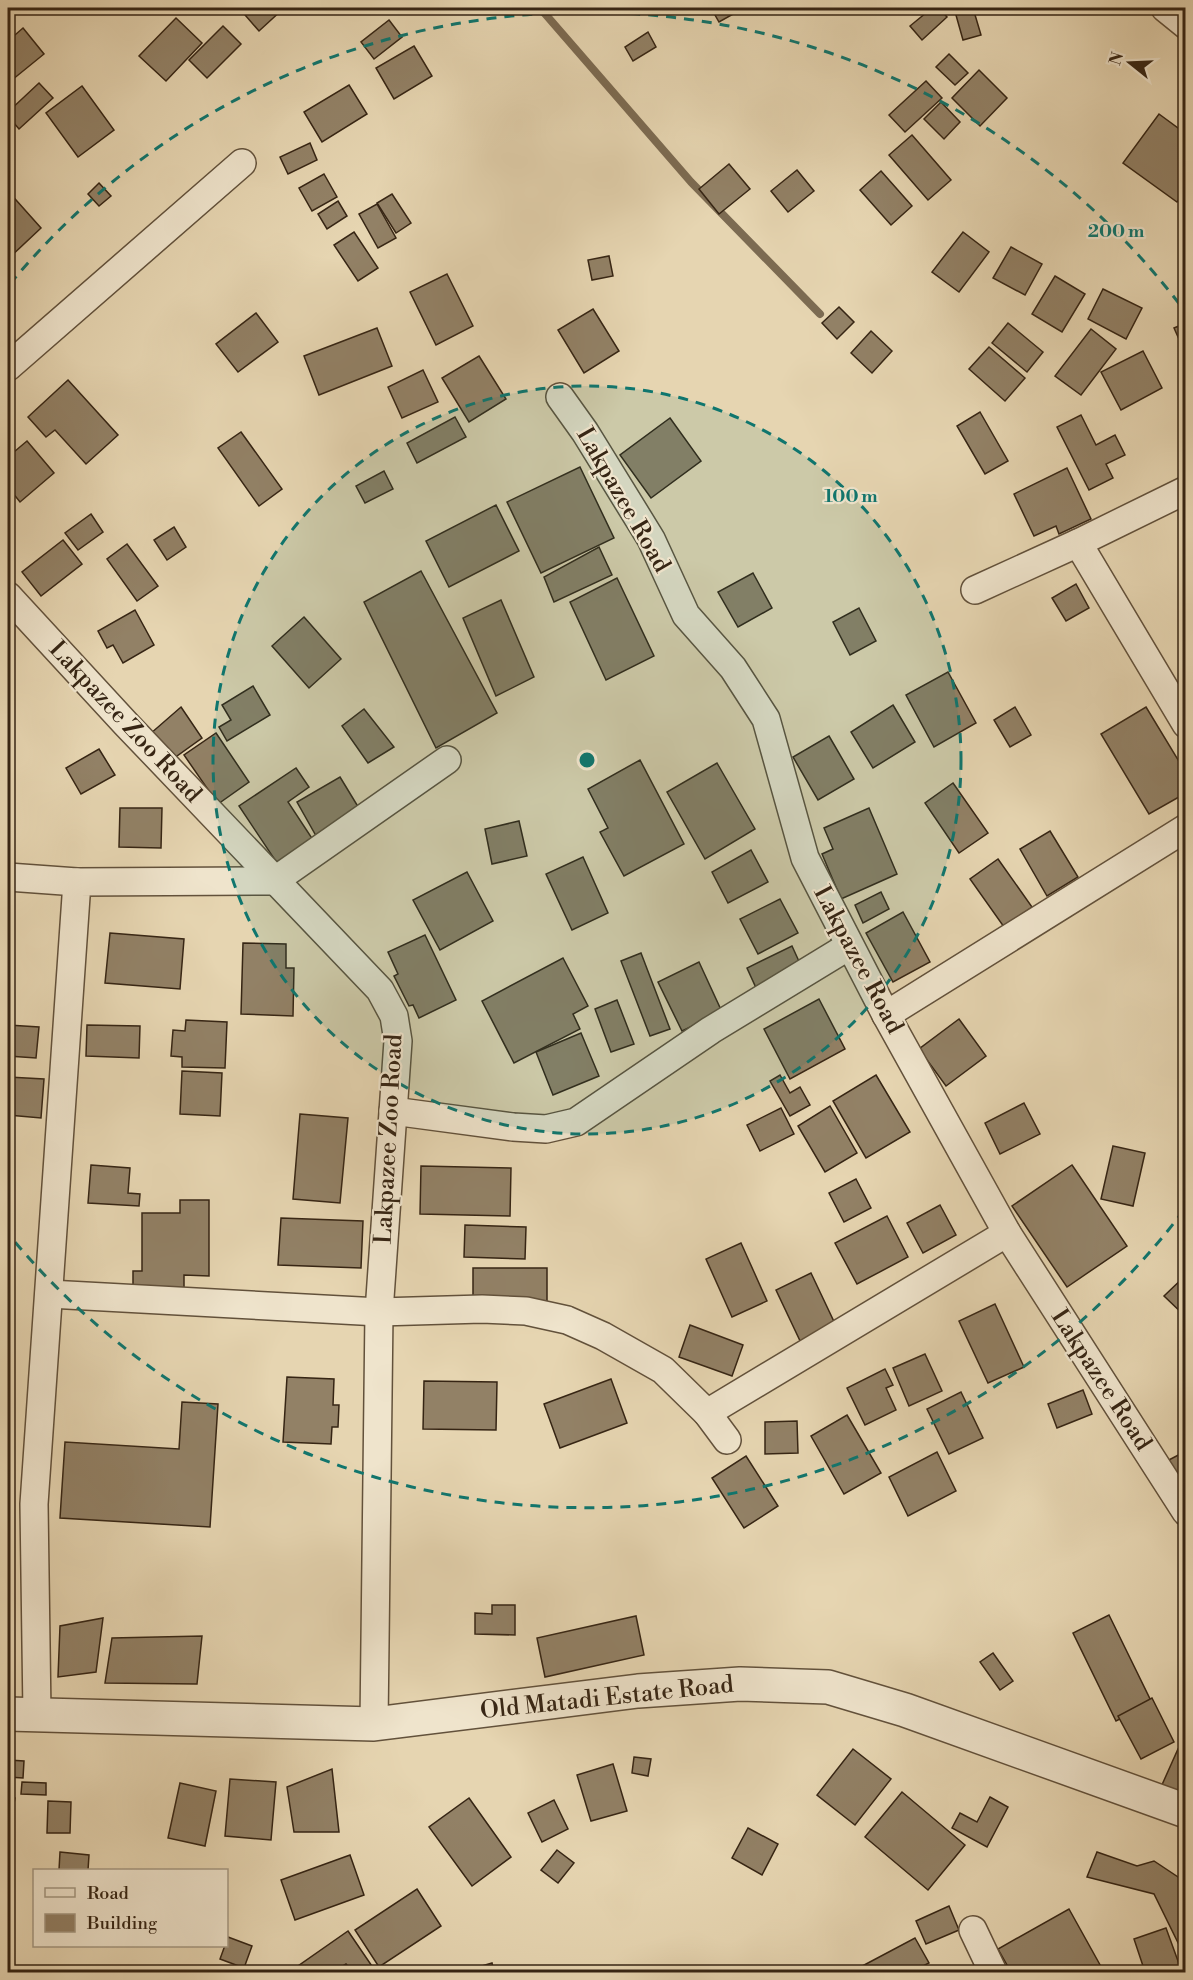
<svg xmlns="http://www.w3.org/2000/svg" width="1193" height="1980" font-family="'Libre Bodoni',serif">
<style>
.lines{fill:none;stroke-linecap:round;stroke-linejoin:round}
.stream{stroke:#7c6b52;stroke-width:8}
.building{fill:#928166;stroke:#362514;stroke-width:1.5}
.minor-casing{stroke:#62513b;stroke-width:30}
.tertiary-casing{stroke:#62513b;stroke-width:36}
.minor{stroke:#efe4cc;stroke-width:27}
.tertiary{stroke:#efe4cc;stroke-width:33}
.ring{fill:none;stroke:#0f766e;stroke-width:3;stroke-dasharray:10 8}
.labels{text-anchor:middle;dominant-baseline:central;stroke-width:4.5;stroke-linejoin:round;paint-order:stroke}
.street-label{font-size:24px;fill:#362514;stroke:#efe4cc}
.centre{fill:#0f766e;stroke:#efe4cc;stroke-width:3}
.ring-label{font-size:18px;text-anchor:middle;font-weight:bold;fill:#0f766e;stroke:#efe4cc;stroke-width:4.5;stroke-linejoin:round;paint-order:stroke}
</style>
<rect width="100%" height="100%" fill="#e6d5b1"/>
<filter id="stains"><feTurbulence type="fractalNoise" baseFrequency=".00333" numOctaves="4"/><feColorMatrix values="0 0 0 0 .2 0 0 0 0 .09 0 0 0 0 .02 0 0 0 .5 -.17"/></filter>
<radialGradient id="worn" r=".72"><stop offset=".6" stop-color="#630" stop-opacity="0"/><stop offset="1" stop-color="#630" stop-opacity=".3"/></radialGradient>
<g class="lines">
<path class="stream" d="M540,8L691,182L820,314"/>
</g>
<g class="building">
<path d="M239,8H284L259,31Z"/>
<path d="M711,8H744L719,22Z"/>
<path d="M932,8H939L947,17L922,40L910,26Z"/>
<path d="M954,8H973L981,35L963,40Z"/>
<path d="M176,18L202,43L166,81L139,56Z"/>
<path d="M389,20L402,37L374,59L361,42Z"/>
<path d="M223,26L241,44L207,78L189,60Z"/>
<path d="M23,28L44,54L12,80L8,74V41Z"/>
<path d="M648,32L656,47L633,61L625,47Z"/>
<path d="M414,46L432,76L394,99L376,68Z"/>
<path d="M949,54L968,73L955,85L936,67Z"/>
<path d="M979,70L1007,98L980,126L952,98Z"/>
<path d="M926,81L942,98L905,132L889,115Z"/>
<path d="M39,83L53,98L19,129L8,116V112Z"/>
<path d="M349,85L367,114L322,142L304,112Z"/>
<path d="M82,86L114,130L78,157L46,113Z"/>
<path d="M941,102L960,122L944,139L924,119Z"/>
<path d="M1159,114L1186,134V191L1177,202L1123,163Z"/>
<path d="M912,135L951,180L928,200L889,155Z"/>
<path d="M310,143L317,160L288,174L280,157Z"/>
<path d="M729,164L750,189L719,214L699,189Z"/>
<path d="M797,170L814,191L788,212L771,191Z"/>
<path d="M881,171L912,206L891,225L860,190Z"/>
<path d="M324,174L337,197L312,211L299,188Z"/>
<path d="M99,183L111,196L99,206L88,194Z"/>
<path d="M8,191L41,228L8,259Z"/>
<path d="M392,194L411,223L396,233L377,203Z"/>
<path d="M338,201L347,216L327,229L318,214Z"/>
<path d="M377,204L396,238L378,248L359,214Z"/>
<path d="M354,232L378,268L358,281L334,245Z"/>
<path d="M963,232L989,252L959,292L932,272Z"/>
<path d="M1011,247L1042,264L1025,295L993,278Z"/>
<path d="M609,256L613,276L592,280L588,260Z"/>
<path d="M447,274L473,326L436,345L410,292Z"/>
<path d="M1055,276L1085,294L1062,332L1032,314Z"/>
<path d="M1103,289L1142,308L1126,339L1088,319Z"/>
<path d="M839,307L854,322L837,339L822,323Z"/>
<path d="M593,309L619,351L584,373L558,330Z"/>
<path d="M256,313L278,342L238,372L216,344Z"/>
<path d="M1008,323L1043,352L1027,372L992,343Z"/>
<path d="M1186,323V355L1174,328Z"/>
<path d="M377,328L392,366L319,395L304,356Z"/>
<path d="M1091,329L1116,349L1081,395L1055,376Z"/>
<path d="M871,331L892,351L872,373L851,353Z"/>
<path d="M989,347L1025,378L1005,401L969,369Z"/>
<path d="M1143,351L1162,388L1121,410L1101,372Z"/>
<path d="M479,356L506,399L469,422L442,378Z"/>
<path d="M423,370L438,402L402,418L388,387Z"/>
<path d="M68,380L118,435L86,464L55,430L46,437L28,417Z"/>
<path d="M980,412L1008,461L985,474L957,426Z"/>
<path d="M1081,415L1096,445L1115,435L1125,455L1106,464L1113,478L1089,490L1057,427Z"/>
<path d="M455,417L466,437L417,463L407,443Z"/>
<path d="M670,418L701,461L651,498L620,455Z"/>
<path d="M241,432L282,489L259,506L218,448Z"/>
<path d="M27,441L54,473L20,502L8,487V457Z"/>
<path d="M580,467L614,538L541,573L507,502Z"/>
<path d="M1067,468L1091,519L1059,534L1056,526L1034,536L1014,494Z"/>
<path d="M384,471L393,489L365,503L356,486Z"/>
<path d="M496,505L519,551L449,587L426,541Z"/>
<path d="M91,514L103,532L78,550L65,533Z"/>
<path d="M174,527L186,547L167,560L154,540Z"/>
<path d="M63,540L82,564L41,596L22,572Z"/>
<path d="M127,544L158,586L137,601L107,559Z"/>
<path d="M599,547L612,575L554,602L544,577Z"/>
<path d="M421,571L497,713L436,748L364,602Z"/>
<path d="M753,573L772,608L738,627L718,592Z"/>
<path d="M617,578L654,656L606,680L570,602Z"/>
<path d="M1076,584L1089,608L1066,621L1052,598Z"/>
<path d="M501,600L534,677L496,696L463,618Z"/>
<path d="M859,608L876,641L850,655L833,622Z"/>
<path d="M135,610L154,645L123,663L113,645L107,648L98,631Z"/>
<path d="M304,617L341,659L309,688L272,646Z"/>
<path d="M948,672L976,723L934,747L906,695Z"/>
<path d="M253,686L270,715L227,741L219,727L231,720L222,705Z"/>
<path d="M893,705L915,742L873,768L851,732Z"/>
<path d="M181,707L202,738L170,761L150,734Z"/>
<path d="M1015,707L1031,735L1010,747L994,720Z"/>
<path d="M1146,707L1186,773V793L1149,814L1101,734Z"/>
<path d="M364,709L394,747L368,763L342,726Z"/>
<path d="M216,733L249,782L218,804L184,755Z"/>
<path d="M829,736L854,779L818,800L793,757Z"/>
<path d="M99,749L115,775L81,794L66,768Z"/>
<path d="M640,760L684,844L624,876L600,832L608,828L588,789Z"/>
<path d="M717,763L755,829L705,859L667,792Z"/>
<path d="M296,768L309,787L288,802L321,852L285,875L239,806Z"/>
<path d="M340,777L368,823L324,850L297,802Z"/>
<path d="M953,783L988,833L959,853L925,803Z"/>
<path d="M120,808H162L161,848L119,847Z"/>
<path d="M869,808L897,874L841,899L822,854L833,849L824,828Z"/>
<path d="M519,821L527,856L492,864L485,829Z"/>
<path d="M1050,831L1078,877L1047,896L1020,849Z"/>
<path d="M751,850L768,882L728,903L712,872Z"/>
<path d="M583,857L608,913L572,930L546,874Z"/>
<path d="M998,859L1032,907L1004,927L970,879Z"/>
<path d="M467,872L493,921L440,950L413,900Z"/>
<path d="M881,892L889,909L863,923L855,905Z"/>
<path d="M780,899L798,933L758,954L740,919Z"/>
<path d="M903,912L930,962L893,982L866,933Z"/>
<path d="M110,933L184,939L180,989L105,983Z"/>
<path d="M425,935L456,1000L419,1018L413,1005L409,1006L394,976L398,974L388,952Z"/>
<path d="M243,943L286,944V968H294L293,1016L241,1014Z"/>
<path d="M792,946L802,968L757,990L747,968Z"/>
<path d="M641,953L670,1029L650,1036L621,961Z"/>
<path d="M563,958L588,1006L573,1014L580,1029L514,1063L482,1001Z"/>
<path d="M699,962L722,1012L682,1031L658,982Z"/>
<path d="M819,999L845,1049L790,1079L764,1029Z"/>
<path d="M617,1000L634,1044L611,1052L595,1009Z"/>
<path d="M959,1019L986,1056L946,1086L919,1049Z"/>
<path d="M186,1020L227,1022L225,1068L182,1067V1057L171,1056L173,1030L185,1031Z"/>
<path d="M8,1025L39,1027L36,1058L8,1056Z"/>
<path d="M87,1025L140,1026L139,1058L86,1056Z"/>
<path d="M581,1033L599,1076L553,1095L536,1052Z"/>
<path d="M182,1071L222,1073L220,1116L180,1114Z"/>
<path d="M780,1075L790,1093L800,1087L810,1105L790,1116L770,1081Z"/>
<path d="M876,1075L910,1132L866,1158L833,1101Z"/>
<path d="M8,1077L44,1079L41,1118L8,1115Z"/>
<path d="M1024,1103L1040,1134L1000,1154L985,1123Z"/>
<path d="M830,1106L857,1153L825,1172L798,1126Z"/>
<path d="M781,1108L794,1134L760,1151L747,1125Z"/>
<path d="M300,1114L348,1118L340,1203L293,1199Z"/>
<path d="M1113,1146L1145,1153L1133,1206L1101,1199Z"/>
<path d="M91,1165L130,1168L128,1193L140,1194L139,1206L88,1203Z"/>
<path d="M1072,1165L1127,1246L1067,1287L1012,1206Z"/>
<path d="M421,1166L511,1168L510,1216L420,1214Z"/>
<path d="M856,1179L871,1208L844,1222L829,1193Z"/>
<path d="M180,1200H209V1276L184,1275V1311H133V1271H142V1213H180Z"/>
<path d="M940,1205L956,1235L923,1253L907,1223Z"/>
<path d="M887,1216L908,1257L857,1284L835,1243Z"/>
<path d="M281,1218L363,1221L361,1268L278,1265Z"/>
<path d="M465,1225L526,1227L525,1259L464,1257Z"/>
<path d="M741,1243L767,1301L732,1317L706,1259Z"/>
<rect x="473" y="1268" width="74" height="36"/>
<path d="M811,1273L837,1328L802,1345L776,1290Z"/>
<path d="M1186,1275V1317L1164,1296Z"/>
<path d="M995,1304L1024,1367L988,1383L959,1321Z"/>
<rect x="8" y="1321" width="6" height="21"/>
<path d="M690,1325L743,1345L732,1376L679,1357Z"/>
<path d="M925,1354L942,1391L909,1406L893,1368Z"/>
<path d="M885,1369L893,1385L886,1388L896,1410L865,1425L847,1388Z"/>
<path d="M287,1377L334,1379L333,1405H339L338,1427H332L331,1444L283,1442Z"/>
<path d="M611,1379L627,1423L560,1448L544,1404Z"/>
<path d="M424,1381L497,1382L496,1430L423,1429Z"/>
<path d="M1083,1390L1092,1414L1057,1428L1048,1404Z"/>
<path d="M961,1392L983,1438L949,1454L927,1409Z"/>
<path d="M8,1394H10L9,1443H8Z"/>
<path d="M182,1402L218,1404L210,1527L60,1518L65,1442L179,1449Z"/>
<path d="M847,1415L881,1473L844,1494L811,1436Z"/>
<path d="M797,1421L798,1453L765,1454V1422Z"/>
<path d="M1186,1451V1493L1163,1463Z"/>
<path d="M937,1452L956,1491L908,1516L889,1477Z"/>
<path d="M746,1456L778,1506L744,1528L712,1478Z"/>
<path d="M492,1605H515V1635L475,1634V1613L492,1614Z"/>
<path d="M1109,1615L1152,1703L1116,1721L1073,1633Z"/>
<path d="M636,1616L644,1655L545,1677L537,1638Z"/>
<path d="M103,1618L96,1672L58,1677L60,1626Z"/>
<path d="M8,1630L11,1631V1682H8Z"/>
<path d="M202,1636L197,1684L105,1683L112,1638Z"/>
<path d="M993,1653L1013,1681L1000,1690L980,1662Z"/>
<path d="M1152,1698L1174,1742L1141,1759L1118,1716Z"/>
<path d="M853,1749L891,1779L855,1825L817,1795Z"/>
<path d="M1178,1749L1186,1752L1185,1797L1161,1787Z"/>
<path d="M634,1757L651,1759L648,1776L632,1773Z"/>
<path d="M8,1760L24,1761L23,1778L8,1777Z"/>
<path d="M613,1764L627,1811L591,1821L577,1775Z"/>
<path d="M332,1769L339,1832H294L287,1787Z"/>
<path d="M230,1779L276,1782L271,1840L225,1836Z"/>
<path d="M22,1782L46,1783V1795L21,1794Z"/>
<path d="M180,1783L216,1791L205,1846L168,1838Z"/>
<path d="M902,1792L965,1845L928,1890L865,1837Z"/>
<path d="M8,1796L15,1798L10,1825H8Z"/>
<path d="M990,1797L1008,1807L987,1847L952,1828L960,1813L977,1822Z"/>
<path d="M469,1798L511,1857L472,1886L429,1827Z"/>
<path d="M554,1800L568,1829L542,1842L528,1813Z"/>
<path d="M48,1801L71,1802L70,1833H47Z"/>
<path d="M748,1828L778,1844L762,1875L732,1858Z"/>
<path d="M557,1850L574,1863L558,1883L541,1870Z"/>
<path d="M60,1852L89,1855L88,1870H59Z"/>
<path d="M1097,1852L1137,1866L1154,1861L1178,1877L1186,1892V1959L1154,1894L1087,1877Z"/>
<path d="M350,1855L364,1895L295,1920L281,1880Z"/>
<path d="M417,1889L441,1926L379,1967L355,1930Z"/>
<path d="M949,1906L959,1930L926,1944L916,1921Z"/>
<path d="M1069,1909L1104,1972H1011L998,1949Z"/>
<path d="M1166,1928L1182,1972H1145L1134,1939Z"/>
<path d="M348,1931L376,1972H353L346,1964L333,1972H302L298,1966Z"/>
<path d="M228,1937L252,1946L244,1968L220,1959Z"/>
<path d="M915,1938L929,1963L911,1972H851Z"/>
<path d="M492,1963L494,1972H476L475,1968Z"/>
</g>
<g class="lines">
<defs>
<g id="minor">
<path d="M1165,8L1186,25"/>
<path d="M8,367L242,163"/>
<path d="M560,397L585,432L651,539L686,615L733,668L766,719L805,858L886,1015L1007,1233L1186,1512"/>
<path d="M1078,543L1186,724"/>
<path d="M975,590L1078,543L1186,490"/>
<path d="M8,596L126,724L380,990L394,1016L398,1041L379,1312L374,1724"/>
<path d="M8,877L77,882"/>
<path d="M886,1015L1186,828"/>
<path d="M393,1111L513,1127L546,1129L576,1122L711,1030L849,946"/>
<path d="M49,1294L379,1312L482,1309L526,1311L567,1320L603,1336L663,1370L707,1413L727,1440"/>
<path d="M707,1413L1007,1233"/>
<path d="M37,1714L34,1504L77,882L274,881L447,760"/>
<path d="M973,1930L993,1972"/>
</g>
<path id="tertiary" d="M8,1714L374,1724L638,1691L740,1684L828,1687L905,1710L1186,1811"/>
</defs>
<use href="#minor" class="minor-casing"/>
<use href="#tertiary" class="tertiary-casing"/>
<use href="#minor" class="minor"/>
<use href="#tertiary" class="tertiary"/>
</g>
<circle cx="587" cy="760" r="374" fill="#0f766e" fill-opacity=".12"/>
<g class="ring">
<circle cx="587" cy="760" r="374"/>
<path d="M1184 1210A748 748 0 0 1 10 1236M10 284A748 748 0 0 1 1184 310"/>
</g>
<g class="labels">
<g class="street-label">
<text transform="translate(623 500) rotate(60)">Lakpazee Road</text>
<text transform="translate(125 722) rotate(47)">Lakpazee Zoo Road</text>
<text transform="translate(858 960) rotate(62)">Lakpazee Road</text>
<text transform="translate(389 1139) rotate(-87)">Lakpazee Zoo Road</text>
<text transform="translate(1101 1380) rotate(57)">Lakpazee Road</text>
<text transform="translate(607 1698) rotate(-6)">Old Matadi Estate Road</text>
</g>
</g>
<circle cx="587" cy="760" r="9" class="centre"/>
<g class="ring-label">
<text x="1116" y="237">200 m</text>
<text x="851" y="502">100 m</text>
</g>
<rect width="1193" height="1980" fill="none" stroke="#e6d5b1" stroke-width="30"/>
<rect x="9" y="9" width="1175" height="1962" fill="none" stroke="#362514" stroke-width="3"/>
<rect x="15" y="15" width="1163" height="1950" fill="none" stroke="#362514" stroke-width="1.5"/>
<rect x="33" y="1869" width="195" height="78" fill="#efe4cc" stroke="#a59882" stroke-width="1.5"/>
<rect x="45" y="1888" width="30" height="9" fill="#efe4cc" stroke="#a59882" stroke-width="1.5"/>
<text x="87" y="1899" font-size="18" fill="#362514">Road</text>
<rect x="45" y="1914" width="30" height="18" fill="#928166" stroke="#a59882" stroke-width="1.5"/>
<text x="87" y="1929" font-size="18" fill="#362514">Building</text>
<g transform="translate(1130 63) rotate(288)" stroke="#efe4cc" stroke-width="4.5" paint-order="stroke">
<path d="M0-4.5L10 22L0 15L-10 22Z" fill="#362514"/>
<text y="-9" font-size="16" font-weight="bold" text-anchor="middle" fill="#362514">N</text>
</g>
<rect width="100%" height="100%" filter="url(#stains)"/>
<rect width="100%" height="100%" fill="url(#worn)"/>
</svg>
